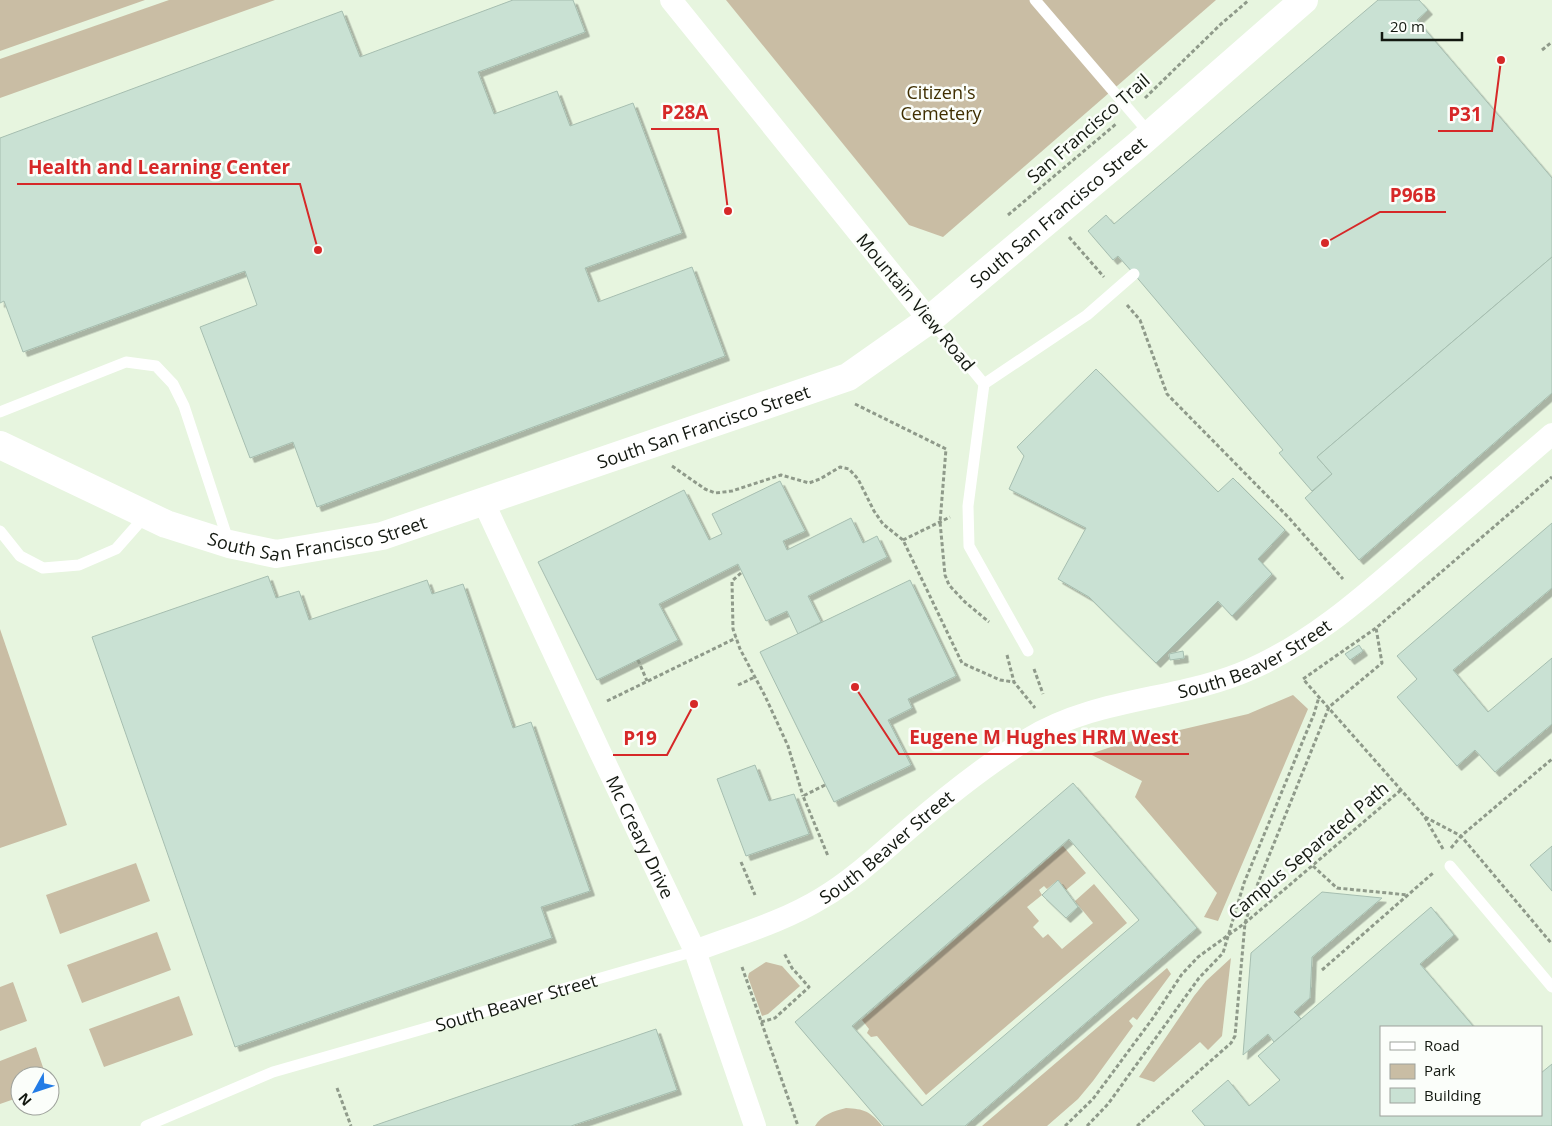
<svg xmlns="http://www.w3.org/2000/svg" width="1552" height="1126" font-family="'Open Sans',sans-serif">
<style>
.green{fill:#c9bda4}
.building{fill:#c9e1d3;stroke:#a6beb0;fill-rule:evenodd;filter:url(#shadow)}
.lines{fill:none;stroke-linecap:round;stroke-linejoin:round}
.path{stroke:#8f9a8a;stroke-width:3;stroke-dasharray:4 2.5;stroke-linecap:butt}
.service{stroke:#fff;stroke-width:11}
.minor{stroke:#fff;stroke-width:22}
.tertiary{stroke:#fff;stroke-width:28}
.labels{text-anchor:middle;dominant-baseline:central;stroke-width:5;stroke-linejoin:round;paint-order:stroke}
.park-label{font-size:18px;fill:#3f2e00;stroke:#fbfefa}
.street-label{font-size:18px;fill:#131810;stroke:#fbfefa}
.leader{fill:none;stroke:#d62828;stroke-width:2}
.callout-dot{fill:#d62828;stroke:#fbfefa;stroke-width:2}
.callout-label{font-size:19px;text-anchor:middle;font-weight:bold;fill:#d62828;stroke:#fbfefa;stroke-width:5;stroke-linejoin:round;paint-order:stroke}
</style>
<defs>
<filter id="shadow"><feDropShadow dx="4.5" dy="4.5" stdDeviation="0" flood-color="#0004"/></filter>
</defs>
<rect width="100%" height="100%" fill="#e7f5df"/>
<g class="green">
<path d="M0,0H145L0,51Z"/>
<path d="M169,0H275L0,98V59Z"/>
<path d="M726,0H1216L943,237L909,225Z"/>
<path d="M0,629L67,825L0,848Z"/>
<path d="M1293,695L1308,709L1218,921L1204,917L1217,893L1135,797L1142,781L1090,754L1120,744L1248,714Z"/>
<path d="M1063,846L1086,873L1066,890L1058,880L1047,889L1044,886L1039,890L1042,895L1027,907L1039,921L1033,927L1043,938L1048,934L1062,949L1093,923L1075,901L1094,884L1127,923L926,1095L877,1036L871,1037L867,1033L869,1029L862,1020Z"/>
<path d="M136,863L150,901L60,934L46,895Z"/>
<path d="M157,932L171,970L82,1003L67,965Z"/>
<path d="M1231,958L1222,1036L1208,1050L1200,1042L1154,1082L1139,1077L1194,996L1206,981Z"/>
<path d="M766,962L782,966L800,986L768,1014L762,1016L748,977L749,973Z"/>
<path d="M1167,968L1171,974L1137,1020L1133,1017L1129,1021L1133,1026L1093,1081L1078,1099L1047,1126H982Z"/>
<path d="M13,982L27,1021L0,1031V987Z"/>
<path d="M179,996L193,1035L104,1067L89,1029Z"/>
<path d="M36,1047L46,1076H20V1097L0,1104V1061Z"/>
<path d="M846,1108C864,1109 870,1111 882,1126H815C821,1115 834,1111 846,1108Z"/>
</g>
<g class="building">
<path d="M513,0H573L585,32L478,72L494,114L557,91L570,126L633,103L682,233L585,268L598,302L692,267L725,356L317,507L293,442L250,458L200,327L257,305L245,271L23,352L4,301L0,303V138L342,11L360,57Z"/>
<path d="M1378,0H1419L1428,10L1417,20L1552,178V257L1317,457L1332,474L1312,491L1279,453L1283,450L1134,274L1118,256L1113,260L1088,231L1106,215L1114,224Z"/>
<path d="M1552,257V393L1359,560L1305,498L1332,474L1317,457Z"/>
<path d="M1096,369L1218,492L1233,478L1285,530L1258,559L1272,574L1232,616L1218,601L1156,663L1089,597L1058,579L1086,528L1009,489L1024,456L1017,447Z"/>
<path d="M780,481L805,531L783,541L787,550L851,518L863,543L877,536L887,557L808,596L821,622L798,634L787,611L766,621L738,564L659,604L678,640L597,680L538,562L684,490L709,540L722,534L712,514Z"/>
<path d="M1552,523V588L1453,670L1488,712L1552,658V724L1495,772L1475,750L1457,766L1397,697L1417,679L1397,656Z"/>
<path d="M268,576L276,598L299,591L309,620L427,580L432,594L463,584L513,728L531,722L590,891L541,907L552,938L235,1047L92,637Z"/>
<path d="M910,580L956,676L908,699L912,708L888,720L911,765L834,802L760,652Z"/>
<path d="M1359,645L1363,651L1350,660L1345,654Z"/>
<path d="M1183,651L1184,658L1170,660L1169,654Z"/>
<path d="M755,765L769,801L794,794L809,834L746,856L717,779Z"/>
<path d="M1073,783L1197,928L965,1126H884L795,1022ZM1069,839L1139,920L922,1106L852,1026Z"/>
<path d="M1552,846V891L1530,865Z"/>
<path d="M1058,880L1078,907L1066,918L1042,895Z"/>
<path d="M1322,892L1382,898L1312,957L1310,998L1294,1012L1301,1019L1274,1042L1268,1034L1243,1055L1251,953Z"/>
<path d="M1431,907L1454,935L1420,964L1474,1027H1381V1115H1541V1073L1552,1064V1126H1205L1192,1111L1228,1080L1249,1106L1280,1080L1258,1056Z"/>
<path d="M656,1029L677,1090L571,1126H373Z"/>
</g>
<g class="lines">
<g class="path">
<path d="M1542,50L1552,42"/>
<path d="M1145,98L1221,24L1249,0"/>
<path d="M1008,215L1116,124"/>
<path d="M1069,237L1104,277"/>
<path d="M1127,305L1140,320L1167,394L1289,518L1343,579"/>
<path d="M855,404L946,449L940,522L945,575L949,585L965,602L989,622"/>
<path d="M672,466L705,489L715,493L732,491L781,475L809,483L820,479L840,467L849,469L858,479L874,511L883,524L903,540L962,663L1000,680L1014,682"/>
<path d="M903,540L950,517"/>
<path d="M741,573L732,581L733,629L740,649L765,696L788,746L803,796"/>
<path d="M1007,655L1014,682L1035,708"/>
<path d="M638,660L647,681"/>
<path d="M1034,669L1043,694"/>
<path d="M738,685L755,677"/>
<path d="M607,701L736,638"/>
<path d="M825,785L803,796L828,856"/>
<path d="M1425,817L1461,836L1552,944"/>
<path d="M1451,848L1461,836L1552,759"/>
<path d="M1443,849L1424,816L1303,679L1376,628L1552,477"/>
<path d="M741,862L755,895"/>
<path d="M1313,866L1337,888L1408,895"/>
<path d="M742,967L798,1126"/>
<path d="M1322,970L1433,873"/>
<path d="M761,1022L775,1018L809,987L792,968L784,953"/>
<path d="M337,1088L351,1126"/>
<path d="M1065,1126L1093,1099L1153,1018L1182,974L1198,957L1245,923L1401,790"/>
<path d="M1087,1126L1108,1104L1199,978L1223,953L1244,883L1314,714L1319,697"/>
<path d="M1137,1126L1231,1043L1235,1036L1245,923L1258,883L1329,707L1382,663L1376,628"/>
</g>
<g class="service">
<path d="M1035,0L1150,134"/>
<path d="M929,320L948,340L984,384L968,506L969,546L1028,651"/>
<path d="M984,384L1087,315L1134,274"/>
<path d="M0,412L126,362L156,366L173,384L184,406L228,540"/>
<path d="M0,531L20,556L43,568L79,565L116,549L146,515"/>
<path d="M1450,866L1552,987"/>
<path id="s1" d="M146,1126L273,1072L695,951"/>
</g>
<g class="minor">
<path d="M671,0L929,320"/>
<path id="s2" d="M483,501L600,752L695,951L755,1126"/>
<path id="s3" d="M695,951C737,935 783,922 822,898C854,879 882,852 910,828C947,796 986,765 1028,739C1098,696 1180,701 1251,669C1314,641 1365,595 1416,551C1462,512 1507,473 1552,434"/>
</g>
<path class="tertiary" id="s4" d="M0,445L166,524L229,544L276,554L382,536L848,377L929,320L1138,145L1304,0"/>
</g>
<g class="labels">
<g class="park-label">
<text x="941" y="92">Citizen's<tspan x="941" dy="21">Cemetery</tspan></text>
</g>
<g class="street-label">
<text transform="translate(1088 128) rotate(-41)">San Francisco Trail</text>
<text stroke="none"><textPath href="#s4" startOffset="1165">South San Francisco Street</textPath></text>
<text transform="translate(916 302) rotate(50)">Mountain View Road</text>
<text stroke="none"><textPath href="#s4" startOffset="745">South San Francisco Street</textPath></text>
<text stroke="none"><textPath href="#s4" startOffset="340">South San Francisco Street</textPath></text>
<text stroke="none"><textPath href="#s3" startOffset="640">South Beaver Street</textPath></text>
<text stroke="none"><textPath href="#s2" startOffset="371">Mc Creary Drive</textPath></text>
<text stroke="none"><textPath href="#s3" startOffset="220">South Beaver Street</textPath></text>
<text transform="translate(1308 850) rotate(-40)">Campus Separated Path</text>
<text stroke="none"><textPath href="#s1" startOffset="391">South Beaver Street</textPath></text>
</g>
</g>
<path class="leader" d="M728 211L718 129H651M1501 60L1492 131H1438M318 250L300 184H17M1325 243L1380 212H1446M855 687L899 754H1189M694 704L667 755H613"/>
<g class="callout-dot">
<circle cx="728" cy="211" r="5"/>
<circle cx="1501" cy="60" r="5"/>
<circle cx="318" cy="250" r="5"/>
<circle cx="1325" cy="243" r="5"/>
<circle cx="855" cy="687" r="5"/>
<circle cx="694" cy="704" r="5"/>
</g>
<g class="callout-label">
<text x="685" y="119">P28A</text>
<text x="1465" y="121">P31</text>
<text x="159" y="174">Health and Learning Center</text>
<text x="1413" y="202">P96B</text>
<text x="1044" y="744">Eugene M Hughes HRM West</text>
<text x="640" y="745">P19</text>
</g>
<rect x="1380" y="1026" width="162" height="90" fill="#fbfefa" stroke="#9ea29c"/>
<rect x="1390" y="1042" width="25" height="8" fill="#ffffff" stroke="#9ea29c"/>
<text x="1424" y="1051" font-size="15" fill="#131810">Road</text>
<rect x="1390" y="1064" width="25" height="15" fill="#c9bda4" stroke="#9ea29c"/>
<text x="1424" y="1076" font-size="15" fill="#131810">Park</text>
<rect x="1390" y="1088" width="25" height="15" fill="#c9e1d3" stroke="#9ea29c"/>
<text x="1424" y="1101" font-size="15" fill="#131810">Building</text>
<g transform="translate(35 1091) rotate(230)"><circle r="24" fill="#fbfefa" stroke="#9ea29c"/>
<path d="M0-4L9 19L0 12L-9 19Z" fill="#237ce6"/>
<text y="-8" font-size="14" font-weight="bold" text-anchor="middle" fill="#131810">N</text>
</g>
<path d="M1382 32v8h80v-8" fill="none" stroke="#131810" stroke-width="2.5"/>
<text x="1390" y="32" font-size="15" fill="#131810" stroke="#fbfefa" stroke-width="4" paint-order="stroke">20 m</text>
</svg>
